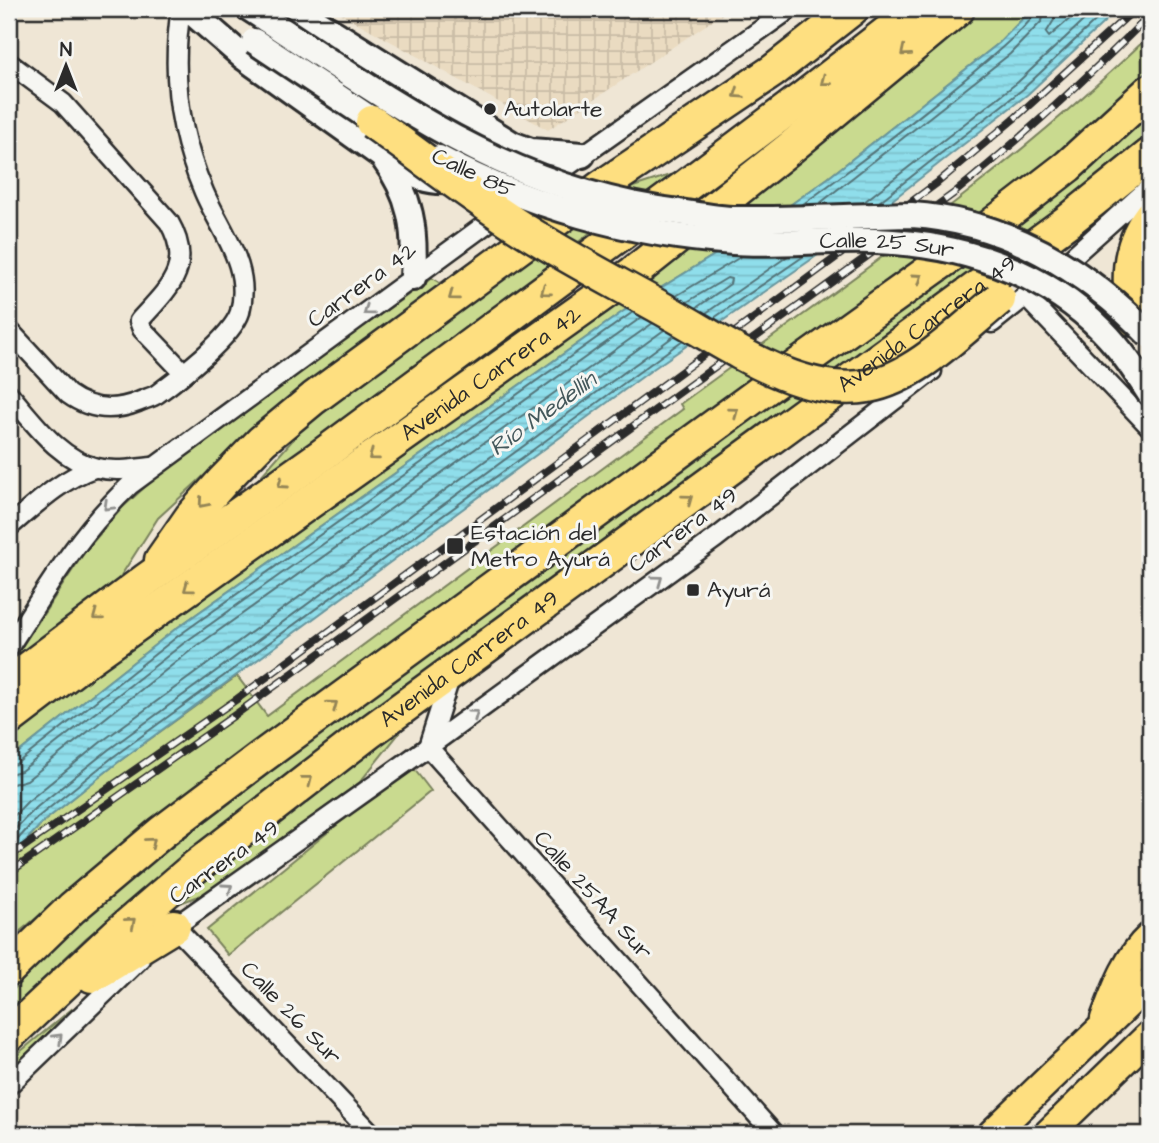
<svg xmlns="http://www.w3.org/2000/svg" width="1159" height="1143" font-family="'Architects Daughter',sans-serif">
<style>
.industrial{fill:url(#industrial-grid)}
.grass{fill:#c9da8f;stroke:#7a825d;stroke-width:2}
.water{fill:url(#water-rules);stroke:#67969e;stroke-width:2}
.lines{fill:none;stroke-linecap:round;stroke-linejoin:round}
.shore{stroke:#537378;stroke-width:2}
.street-casing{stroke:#2b2b2b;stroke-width:23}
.secondary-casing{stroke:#2b2b2b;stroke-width:30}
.primary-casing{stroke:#2b2b2b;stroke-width:33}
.highway-casing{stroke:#2b2b2b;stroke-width:37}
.street{stroke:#f6f6f2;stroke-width:18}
.secondary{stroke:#f6f6f2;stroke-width:24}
.primary{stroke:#fedf80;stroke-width:28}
.highway{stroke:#fedf80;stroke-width:32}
.rail-casing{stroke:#2b2b2b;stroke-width:8}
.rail{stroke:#f6f6f2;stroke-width:5;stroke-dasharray:16;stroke-linecap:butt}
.secondary-bridge-casing{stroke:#2b2b2b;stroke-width:30;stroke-linecap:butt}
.highway-bridge-casing{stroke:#2b2b2b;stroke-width:37;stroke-linecap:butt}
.secondary-bridge{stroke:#f6f6f2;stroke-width:24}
.highway-bridge{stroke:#fedf80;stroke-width:32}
.oneway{stroke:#948556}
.oneway2{stroke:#90908e}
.poi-dot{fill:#2b2b2b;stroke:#f6f6f2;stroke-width:2.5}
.labels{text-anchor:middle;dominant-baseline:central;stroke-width:6;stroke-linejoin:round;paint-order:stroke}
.poi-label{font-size:23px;fill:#2b2b2b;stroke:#f6f6f2;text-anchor:start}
.street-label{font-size:23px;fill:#2b2b2b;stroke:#f6f6f2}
.water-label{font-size:24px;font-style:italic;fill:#44585b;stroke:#f6f6f2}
</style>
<defs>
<pattern id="industrial-grid" width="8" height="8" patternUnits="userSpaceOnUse" patternTransform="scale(1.75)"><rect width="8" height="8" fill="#eadbc1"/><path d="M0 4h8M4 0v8" fill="none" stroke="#c9bca6"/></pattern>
<pattern id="water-rules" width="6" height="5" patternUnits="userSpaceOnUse" patternTransform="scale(1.75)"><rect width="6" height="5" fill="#8fdeeb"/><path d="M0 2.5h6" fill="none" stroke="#7cbfca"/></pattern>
</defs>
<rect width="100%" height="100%" fill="#efe6d5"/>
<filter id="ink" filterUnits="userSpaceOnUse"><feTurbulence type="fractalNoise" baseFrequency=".0143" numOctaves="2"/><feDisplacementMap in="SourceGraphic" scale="14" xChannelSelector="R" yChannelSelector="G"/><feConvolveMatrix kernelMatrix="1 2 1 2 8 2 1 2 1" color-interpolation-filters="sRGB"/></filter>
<g filter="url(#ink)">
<path class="industrial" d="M333,9H730L548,130Z"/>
<g class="grass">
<path d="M973,9H1032L999,43L828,178L755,230L628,308L174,630L9,760V734Z"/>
<path d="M1150,35V70L1059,155L157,821L9,940V859L43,822L117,763L237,676L267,716L683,409L680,404C841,286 1006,175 1150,35Z"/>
<path d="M1150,108V138L1145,143L1060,209L257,798L86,938L9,1012V994L74,927L151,863L400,673L684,470L887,317Z"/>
<path d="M676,173L591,232L420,369L254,484L304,427L530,258L627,189Z"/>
<path d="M432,278L443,285L247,436L158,518L115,585L9,666L86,550L122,508L171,463Z"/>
<path d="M417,711L360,782L207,893L167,908Z"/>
<path d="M411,765L431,791L228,955L207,930Z"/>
<path d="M73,1008L9,1074V1061Z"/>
</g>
<path class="water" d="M1032,9H1118L1028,94L854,230L653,369L117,763L43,822L9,859V760L174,630L628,308L755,230L828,178L999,43Z"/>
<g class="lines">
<g class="shore">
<path d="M1056,9L1054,20L1046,33L1049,37L1081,9"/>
<path d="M864,202L1018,82L1096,9"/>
<path d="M879,202L1023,89L1108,9"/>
<path d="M803,204C835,182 1034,32 1037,9"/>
<path d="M819,204L1010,54L1042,21L1045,9"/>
<path d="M676,296L742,256"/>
<path d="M687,302L727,278L731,279L730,284L696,308"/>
<path d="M706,313L788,256"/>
<path d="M714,318L804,256"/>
<path d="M9,765L16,764L178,636L633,312"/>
<path d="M9,774L21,771L184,643L642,317"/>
<path d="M9,785L27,780L190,651L653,323"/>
<path d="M9,821L27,802L101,742L664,330"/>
<path d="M9,836L32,811L108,750L674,336"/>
<path d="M9,849L38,817L113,757L683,340"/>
</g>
<defs>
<g id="street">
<path d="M9,63L63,103L169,222C195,267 168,289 139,321L142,329L184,373"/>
<path d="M541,185L790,9"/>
<path d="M1026,297L1150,427"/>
<path d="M992,323L1052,275L1150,187"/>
<path d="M9,330L68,394C90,410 113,412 138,402C144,399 151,398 157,394C178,379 233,336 240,312C252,266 221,232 204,192C179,134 171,71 181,9"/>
<path d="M9,394C33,421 59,460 97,468C115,472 134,469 152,467"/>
<path d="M9,527C36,504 60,480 94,468"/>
<path d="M9,647C47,588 79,533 130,485L504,211"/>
<path d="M451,675L428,747L774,1134"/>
<path d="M174,926L372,1134"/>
<path d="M170,930L428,747L716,538L932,371"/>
<path d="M9,1085L140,959"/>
</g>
<g id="secondary">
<path d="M188,9L242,56L382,156C412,197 416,229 413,278"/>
<path d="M250,9L267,20"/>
<path d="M296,9L512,144L531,151L582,155"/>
<path d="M386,159C412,175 427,185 459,180"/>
</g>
<g id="primary">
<path d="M1105,1019C1116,990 1127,958 1150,937"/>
<path d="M992,1134L1150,982"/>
<path d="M1048,1134L1150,1035"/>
</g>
<g id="highway">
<path d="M1134,320C1127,282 1126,248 1150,216"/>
<path d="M161,560L191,517L223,481L262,441L314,398L604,185L773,71L852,9"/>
<path d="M9,683L147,579L322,455L687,185L804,97L917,9"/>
<path id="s1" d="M9,719L76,668L633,273L790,148L958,9"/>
<path d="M9,969L72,908L162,832L260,758L762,391L970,242L1068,166L1150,91"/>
<path d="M92,976L174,926"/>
<path id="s2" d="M9,1035L117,934L195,867L368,733L1068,221L1150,155"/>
</g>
</defs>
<use href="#street" class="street-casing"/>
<use href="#secondary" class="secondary-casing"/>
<use href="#primary" class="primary-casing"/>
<use href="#highway" class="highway-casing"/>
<use href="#street" class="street"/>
<use href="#secondary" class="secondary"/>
<use href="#primary" class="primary"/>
<use href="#highway" class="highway"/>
<defs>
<g id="rail">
<path d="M9,857L237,699L937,183L1016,117L1135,9"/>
<path d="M9,873L239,712L953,194C1022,138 1087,78 1150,15"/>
</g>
</defs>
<use href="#rail" class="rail-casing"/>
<use href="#rail" class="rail"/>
<defs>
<g id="secondary-bridge">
<path d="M267,20C400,108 516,192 679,212C697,215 714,218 732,219C791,220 852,216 912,215C1005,221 1086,269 1150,336"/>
<path d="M254,41L386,129"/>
<path id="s3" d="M439,158C528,206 632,235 733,242C780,245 829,239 876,241C960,244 1042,270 1102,330C1121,349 1136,372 1150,394"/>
</g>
<path id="highway-bridge" d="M372,122C420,156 466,192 515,224C565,257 619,284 672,314C728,345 801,398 868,386C916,378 962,329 999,299"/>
</defs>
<use href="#secondary-bridge" class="secondary-bridge-casing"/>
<use href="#highway-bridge" class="highway-bridge-casing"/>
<use href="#secondary-bridge" class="secondary-bridge"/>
<use href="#highway-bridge" class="highway-bridge"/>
</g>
<defs><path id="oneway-chevron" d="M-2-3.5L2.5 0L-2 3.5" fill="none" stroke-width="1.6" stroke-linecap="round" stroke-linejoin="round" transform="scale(1.75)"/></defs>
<g class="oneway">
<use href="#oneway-chevron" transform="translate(905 52) rotate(140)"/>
<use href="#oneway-chevron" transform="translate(825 81) rotate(142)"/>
<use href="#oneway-chevron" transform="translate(738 94) rotate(146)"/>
<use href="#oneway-chevron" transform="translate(918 278) rotate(-35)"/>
<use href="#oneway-chevron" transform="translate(545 291) rotate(143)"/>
<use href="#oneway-chevron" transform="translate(453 296) rotate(144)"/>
<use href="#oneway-chevron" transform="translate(734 412) rotate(-36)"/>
<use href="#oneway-chevron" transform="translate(373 456) rotate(144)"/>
<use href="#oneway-chevron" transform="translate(282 484) rotate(145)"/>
<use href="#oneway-chevron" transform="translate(688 499) rotate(-36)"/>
<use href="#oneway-chevron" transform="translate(203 503) rotate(131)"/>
<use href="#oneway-chevron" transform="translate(188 588) rotate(144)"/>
<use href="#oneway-chevron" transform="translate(97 616) rotate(143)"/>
<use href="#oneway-chevron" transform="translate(333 705) rotate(-36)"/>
<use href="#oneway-chevron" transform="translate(308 780) rotate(-38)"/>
<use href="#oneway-chevron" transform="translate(151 842) rotate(-40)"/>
<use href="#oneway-chevron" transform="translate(131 922) rotate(-41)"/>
</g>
<g class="oneway2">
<use href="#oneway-chevron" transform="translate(368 311) rotate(144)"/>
<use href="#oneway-chevron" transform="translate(108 506) rotate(136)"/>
<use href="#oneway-chevron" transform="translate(658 580) rotate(-36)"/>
<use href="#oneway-chevron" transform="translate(474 714) rotate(-36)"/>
<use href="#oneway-chevron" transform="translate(228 888) rotate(-35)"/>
<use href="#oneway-chevron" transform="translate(58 1038) rotate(-44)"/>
</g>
</g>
<g class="poi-dot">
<circle cx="490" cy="109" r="7"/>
<rect x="446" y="537" width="18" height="18" rx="3.5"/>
<rect x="686" y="583" width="14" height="14" rx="3.5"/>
</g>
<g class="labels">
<g class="poi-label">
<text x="504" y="109">Autolarte</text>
<text x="471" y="533">Estación del<tspan x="471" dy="26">Metro Ayurá</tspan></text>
<text x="707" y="590">Ayurá</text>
</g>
<g class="street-label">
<text transform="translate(473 173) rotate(25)">Calle 85</text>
<text stroke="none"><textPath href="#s3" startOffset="462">Calle 25 Sur</textPath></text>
<text transform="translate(362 285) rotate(-36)">Carrera 42</text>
<text stroke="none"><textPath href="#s2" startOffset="1162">Avenida Carrera 49</textPath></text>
<text stroke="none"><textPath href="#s1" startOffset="593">Avenida Carrera 42</textPath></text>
<text transform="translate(683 530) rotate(-36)">Carrera 49</text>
<text stroke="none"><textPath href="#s2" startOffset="595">Avenida Carrera 49</textPath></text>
<text transform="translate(224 862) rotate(-35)">Carrera 49</text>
<text transform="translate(593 895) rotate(48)">Calle 25AA Sur</text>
<text transform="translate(291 1013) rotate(46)">Calle 26 Sur</text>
</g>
<g class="water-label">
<text transform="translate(543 414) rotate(-36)">Río Medellín</text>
</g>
</g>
<rect width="1159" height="1143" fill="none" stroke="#f6f6f2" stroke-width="35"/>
<rect x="18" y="18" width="1124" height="1108" fill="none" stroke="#2b2b2b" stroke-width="2.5" filter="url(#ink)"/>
<g transform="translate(66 66)" stroke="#f6f6f2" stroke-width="5" paint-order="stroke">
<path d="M0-5L12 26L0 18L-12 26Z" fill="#2b2b2b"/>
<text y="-10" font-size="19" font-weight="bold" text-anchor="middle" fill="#2b2b2b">N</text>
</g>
</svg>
